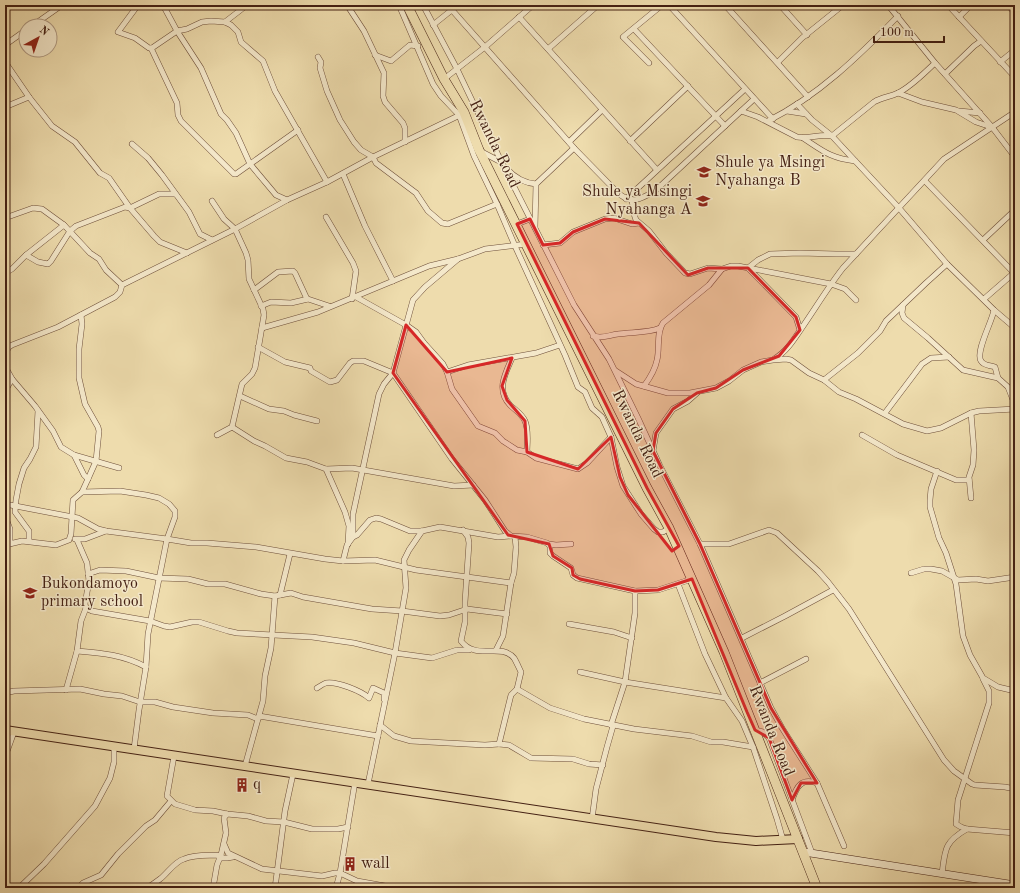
<svg xmlns="http://www.w3.org/2000/svg" width="1020" height="893" font-family="'Old Standard TT',serif">
<style>
.lines{fill:none;stroke-linecap:round;stroke-linejoin:round}
.street-casing{stroke:#6e4f3a;stroke-width:6}
.secondary-casing{stroke:#442013;stroke-width:8}
.primary-casing{stroke:#442013;stroke-width:10}
.highway-casing{stroke:#442013;stroke-width:10}
.street{stroke:#f4e8ca;stroke-width:5}
.secondary{stroke:#f4e8ca;stroke-width:7}
.primary{stroke:#eedcad;stroke-width:8}
.highway{stroke:#eedcad;stroke-width:9}
.marked{fill:#d62828;fill-opacity:0.2;stroke:#d62828;stroke-width:3;stroke-linejoin:round}
.labels{text-anchor:middle;dominant-baseline:central;stroke-width:3;stroke-linejoin:round;paint-order:stroke}
.street-label{font-size:16px;fill:#442013;stroke:#f4e8ca}
.poi-label{font-size:16px;fill:#442013;stroke:#f4e8ca;text-anchor:start}
</style>
<rect width="100%" height="100%" fill="#eedcad"/>
<filter id="stains"><feTurbulence type="fractalNoise" baseFrequency=".005" numOctaves="4"/><feColorMatrix values="0 0 0 0 .2 0 0 0 0 .09 0 0 0 0 .02 0 0 0 .5 -.17"/></filter>
<radialGradient id="worn" r=".72"><stop offset=".6" stop-color="#630" stop-opacity="0"/><stop offset="1" stop-color="#630" stop-opacity=".3"/></radialGradient>
<g class="lines">
<defs>
<g id="street">
<path d="M138,5L118,32L135,38L149,48H152L177,31L187,29L202,22L211,21L225,22L231,25L238,32L241,42L263,61L275,91L327,182"/>
<path d="M163,5L177,31L201,68L221,114L227,120L236,133L250,164L276,195L287,200"/>
<path d="M347,5L364,31L384,73L383,96L385,102L403,123L405,128V142"/>
<path d="M399,5L433,84L441,96L459,115L474,156L497,204L515,246L565,355L578,387L585,392L592,408L602,417L611,437L617,467L623,486L641,514L654,529L658,532H663L669,528"/>
<path d="M423,5L457,69L501,161L574,305L609,359L638,418L660,466L700,544L771,708L782,728L817,783L844,846"/>
<path d="M669,5L773,119"/>
<path d="M725,5L808,97"/>
<path d="M780,5L807,35"/>
<path d="M888,5L935,63L992,127L1015,157"/>
<path d="M948,5L1015,77"/>
<path d="M1008,5L1015,13"/>
<path d="M452,10L574,148L618,193C632,205 641,199 655,191L754,99"/>
<path d="M519,17L657,170"/>
<path d="M959,17L971,5"/>
<path d="M225,22L247,5"/>
<path d="M433,25L458,5"/>
<path d="M32,26L62,5"/>
<path d="M634,29L725,126"/>
<path d="M5,45L26,30"/>
<path d="M151,48L177,103L178,115L181,121L234,174H236L298,130"/>
<path d="M548,49L598,5"/>
<path d="M375,55L391,61L410,45L418,46"/>
<path d="M318,57L321,62L320,68L327,91L340,120L354,142L361,150L373,157L376,163L416,193L428,211L442,223L448,224L497,204"/>
<path d="M5,62L29,97L52,126L75,142L100,173L109,178L130,208L154,236L160,242L187,253"/>
<path d="M778,62L802,38L843,5"/>
<path d="M1000,62L1015,50"/>
<path d="M649,63L623,37L662,5"/>
<path d="M945,74L974,46L981,41"/>
<path d="M444,79L485,47L533,5"/>
<path d="M898,93L922,102L956,110L976,122L991,127"/>
<path d="M797,104L812,120L832,136L899,208L947,264L994,310L1015,328"/>
<path d="M5,107L29,97"/>
<path d="M741,111L758,117L797,137C809,139 819,134 832,136L874,102C882,97 890,97 898,93C912,86 924,73 935,63"/>
<path d="M787,111L806,114"/>
<path d="M959,111L980,113"/>
<path d="M768,121C818,96 859,56 898,16"/>
<path d="M803,138C823,151 830,158 855,161"/>
<path d="M630,141L688,86"/>
<path d="M569,142L602,110"/>
<path d="M132,144L148,158L162,175L189,212L200,234L212,240"/>
<path d="M480,151L501,162"/>
<path d="M506,168C514,177 524,183 536,184"/>
<path d="M343,174L365,226L393,281"/>
<path d="M925,181L1014,273"/>
<path d="M626,199L745,89"/>
<path d="M632,200L634,214L636,220L649,231L666,253L685,273L690,274L708,268L722,269"/>
<path d="M212,201L224,219L235,229L246,253L248,260L249,279L263,309L264,315L255,368L252,374L242,384L232,427L217,435"/>
<path d="M326,217L353,263L356,271L352,299"/>
<path d="M5,218L33,208L42,209L64,225L90,253L99,259L106,270L122,285"/>
<path d="M517,224L530,219"/>
<path d="M535,227L536,184L574,148"/>
<path d="M983,240L1015,210"/>
<path d="M543,245L560,243L573,232L605,219L614,218L632,224L639,223"/>
<path d="M26,255L38,262L48,264L51,261L70,231L76,226L125,207L130,208L159,194H175"/>
<path d="M5,273L12,269L26,255L64,225"/>
<path d="M254,290L278,272L293,271L295,273L307,299"/>
<path d="M356,297L406,325L416,332L424,343L443,364L447,372L452,389L478,426L495,433L503,441L517,450L527,452L536,458L578,469L587,463L611,437"/>
<path d="M984,299L1015,272"/>
<path d="M903,305L902,313L904,318L928,338L963,370L998,378"/>
<path d="M261,306L271,302L291,303L308,299L329,306"/>
<path d="M994,310C992,322 975,352 981,361C984,366 990,365 995,367L998,378L1008,387L1015,405"/>
<path d="M81,315L82,324L79,349V378L85,404L98,427L99,431L96,461L88,479"/>
<path d="M262,328L318,312L429,266L458,259L485,249L526,244"/>
<path d="M800,330L796,317L748,268L758,260L770,254L800,253L836,254H856"/>
<path d="M593,336C603,339 609,335 618,334C631,332 649,333 660,328"/>
<path d="M258,347L285,362L310,368L311,371L330,382L337,380L350,363L353,361H364L393,373L452,459L485,500L505,531L511,536L527,537L547,543L550,546V553L553,556L571,568L573,575L577,578L635,591L658,590L692,579"/>
<path d="M5,353L9,347L12,345L58,327L115,297L120,292L122,285L235,229L287,200L327,182L373,157L462,114"/>
<path d="M5,354L7,370L12,379L35,406L53,431L61,447L74,455L84,475L88,479L82,492L73,500L71,534L69,540L56,545L22,541L5,545"/>
<path d="M512,358C505,374 496,390 510,405C515,410 522,414 525,421C529,430 527,443 527,452"/>
<path d="M774,359C786,352 793,341 801,329C815,309 828,287 843,268L944,159L1015,112"/>
<path d="M616,371L636,384L668,393H690L716,388L729,381L743,370L761,362L773,360L786,359L791,360L809,373L824,380L839,392L856,399L903,424L927,431L941,428L971,413L979,411L1015,409"/>
<path d="M447,372L468,365L536,353L560,345"/>
<path d="M824,380L858,353L880,331L886,321L926,283L947,264"/>
<path d="M644,386C650,378 655,370 657,360C660,348 656,333 663,323L709,285L722,269L731,266H738L831,284L845,289L856,300"/>
<path d="M5,391L12,379"/>
<path d="M240,396L269,409L284,411L294,415L317,421"/>
<path d="M885,413L922,364L931,358L949,357"/>
<path d="M232,427L254,441L265,446L286,458L307,462L326,469L352,468L454,486L473,485"/>
<path d="M862,435L897,455L956,480H969"/>
<path d="M653,451L656,433L673,409L688,401L697,393"/>
<path d="M74,455L119,468"/>
<path d="M326,469L345,512L349,526L348,544"/>
<path d="M937,471L931,489L930,500V507L939,538L946,553L956,584L963,636L970,655L983,678L998,687L1015,691"/>
<path d="M82,492L120,491L146,495L159,498L169,504L175,511V517L167,539L148,634L146,667L139,710L134,749"/>
<path d="M971,498L969,477L973,465L974,450L971,413"/>
<path d="M5,504L78,518L98,529L106,531L167,539L191,543H207L256,547L325,559L343,561L375,560L416,570L511,583"/>
<path d="M5,516L10,529V544"/>
<path d="M463,530L468,537L469,543L465,602V622L461,641C476,661 501,642 514,658C516,661 519,668 521,672L517,689L511,695L499,744L509,745L531,758L573,759L589,764L603,765"/>
<path d="M353,537L357,535L370,520L376,518L381,519L410,531H422L440,527L498,537L511,536"/>
<path d="M75,539H85L106,531"/>
<path d="M77,540L87,563L89,581L85,604L86,608L92,611L150,621L164,626L170,627L192,622H199L228,631L237,633L312,637L354,643L395,653L432,658L457,650H469"/>
<path d="M29,541V531L15,512L16,500L19,484L24,468L30,459L36,447L38,411"/>
<path d="M549,544L556,545L571,544"/>
<path d="M700,544H729L769,530L777,533L818,571L828,582L849,609L944,760L954,771L972,784L975,785L1005,787L1015,789"/>
<path d="M343,561L347,545L353,537V514L379,394L384,384L393,373L413,300L425,287L458,259"/>
<path d="M911,573L924,569H931L942,571L958,580L976,579L988,581L1015,577"/>
<path d="M88,574L100,570L126,571L159,578L188,579L208,584H225L261,594L275,596L291,593L303,597L372,609L402,611L440,616L449,615L467,609L507,614"/>
<path d="M678,584L705,654L726,698L742,721L753,747L777,819L783,840"/>
<path d="M280,595L290,554"/>
<path d="M569,624L614,632L632,638"/>
<path d="M742,638L785,616L833,590"/>
<path d="M496,650L503,636L511,583L514,573L516,547L515,537"/>
<path d="M77,651C102,653 124,655 146,667"/>
<path d="M580,672L625,682L726,698"/>
<path d="M983,679L989,691V703L958,800L956,824L961,827L967,829L1015,833"/>
<path d="M760,683L806,659"/>
<path d="M317,688C320,686 323,684 326,683C337,681 361,691 369,698L373,688L384,693V699"/>
<path d="M517,689L550,708L584,719L634,729L692,736L711,742H723L753,747"/>
<path d="M66,690L77,651L81,621L86,608"/>
<path d="M5,693L14,691L80,689L104,694L122,696L140,702H155L173,707L213,713L248,715L258,719"/>
<path d="M259,716L378,736"/>
<path d="M380,725L394,736L411,741L485,745L499,744"/>
<path d="M611,725L625,682L635,613V591"/>
<path d="M755,730L763,732L769,738L812,853"/>
<path d="M174,756L167,796L175,804L195,810L213,811L227,814L248,816L266,821L284,822L312,829H338L348,827"/>
<path d="M5,757L14,732"/>
<path d="M245,766L263,701L265,676L271,648L275,596"/>
<path d="M368,784L395,653L406,588L404,560L409,550L422,531"/>
<path d="M792,800C797,786 801,778 817,783"/>
<path d="M592,819L596,789L607,747L613,726"/>
<path d="M224,844L228,853L262,869L322,876L335,873H340L357,881L385,886"/>
<path d="M219,858H227L233,857"/>
<path d="M942,874C945,850 944,842 967,829"/>
<path d="M19,888L44,864L95,806L110,778L114,762V746"/>
<path d="M78,888L83,883L101,875L118,854L146,826L155,820L171,801"/>
<path d="M147,888C152,885 156,882 160,879C168,873 174,862 184,859C196,854 208,856 221,855"/>
<path d="M213,888L217,865L221,855L226,833L224,818L227,814"/>
<path d="M275,888L285,811L293,774"/>
<path d="M336,888L340,873L355,782"/>
</g>
<path id="secondary" d="M804,852L1015,885"/>
<path id="primary" d="M5,730L716,837L756,841L798,839"/>
<path id="highway" d="M407,5L444,79L464,112L479,150L647,488L669,528L724,652L817,888"/>
</defs>
<use href="#street" class="street-casing"/>
<use href="#secondary" class="secondary-casing"/>
<use href="#primary" class="primary-casing"/>
<use href="#highway" class="highway-casing"/>
<use href="#street" class="street"/>
<use href="#secondary" class="secondary"/>
<use href="#primary" class="primary"/>
<use href="#highway" class="highway"/>
</g>
<path class="marked" d="M530,219L543,245L560,243L573,232L605,219L639,223L688,275L708,268H748L796,317L800,330L779,356L743,370L716,388L697,393L673,409L656,433L653,451L700,544L771,708L817,783H801L792,800L769,738L755,730L747,712L692,579L658,590L635,591L580,579L573,575L572,568L553,556L549,544L508,535L393,373L406,325L447,372L512,358L502,386L507,400L525,421L527,452L578,469L611,437L620,477L628,495L672,551L679,546L647,488L517,224Z"/>
<defs>
<symbol id="school-bare" viewBox="-9 -9 18 18"><path d="M0-5L7-2L0 1L-7-2ZM-4 1L0 2.5L4 1V4Q0 6-4 4Z" fill="#8f2418" stroke="#f4e8ca" stroke-width="2.5" paint-order="stroke"/></symbol>
<symbol id="building-bare" viewBox="-9 -9 18 18"><path d="M-4-6H4V6H1V3H-1V6H-4ZM-2.5-4.3h1.7v1.8h-1.7ZM.8-4.3h1.7v1.8H.8ZM-2.5-1h1.7V.8h-1.7ZM.8-1h1.7V.8H.8Z" fill="#8f2418" stroke="#f4e8ca" stroke-width="2.5" paint-order="stroke"/></symbol>
</defs>
<g fill-rule="evenodd">
<use href="#school-bare" x="694" y="162" width="20" height="20"/>
<use href="#school-bare" x="693" y="191" width="20" height="20"/>
<use href="#school-bare" x="20" y="583" width="20" height="20"/>
<use href="#building-bare" x="232" y="775" width="20" height="20"/>
<use href="#building-bare" x="340" y="854" width="20" height="20"/>
</g>
<g class="labels">
<g class="street-label">
<text transform="translate(494 144) rotate(64)">Rwanda Road</text>
<text transform="translate(637 434) rotate(64)">Rwanda Road</text>
<text transform="translate(771 731) rotate(68)">Rwanda Road</text>
</g>
<g class="poi-label">
<text x="715" y="163">Shule ya Msingi<tspan x="715" dy="18">Nyahanga B</tspan></text>
<text x="692" y="192" text-anchor="end">Shule ya Msingi<tspan x="692" dy="18">Nyahanga A</tspan></text>
<text x="41" y="584">Bukondamoyo<tspan x="41" dy="18">primary school</tspan></text>
<text x="253" y="785">q</text>
<text x="361" y="864">wall</text>
</g>
</g>
<rect width="1020" height="893" fill="none" stroke="#eedcad" stroke-width="20"/>
<rect x="6" y="6" width="1008" height="881" fill="none" stroke="#442013" stroke-width="2"/>
<rect x="10" y="10" width="1000" height="873" fill="none" stroke="#442013"/>
<g transform="translate(38 38) rotate(40)"><circle r="19" fill="#f4e8ca" stroke="#ae9881"/>
<path d="M0-3L7 15L0 10L-7 15Z" fill="#8f2418"/>
<text y="-6" font-size="11" font-weight="bold" text-anchor="middle" fill="#442013">N</text>
</g>
<path d="M874 36v6h70v-6" fill="none" stroke="#442013" stroke-width="2"/>
<text x="880" y="36" font-size="12" fill="#442013" stroke="#f4e8ca" stroke-width="3" paint-order="stroke">100 m</text>
<rect width="100%" height="100%" filter="url(#stains)"/>
<rect width="100%" height="100%" fill="url(#worn)"/>
</svg>
